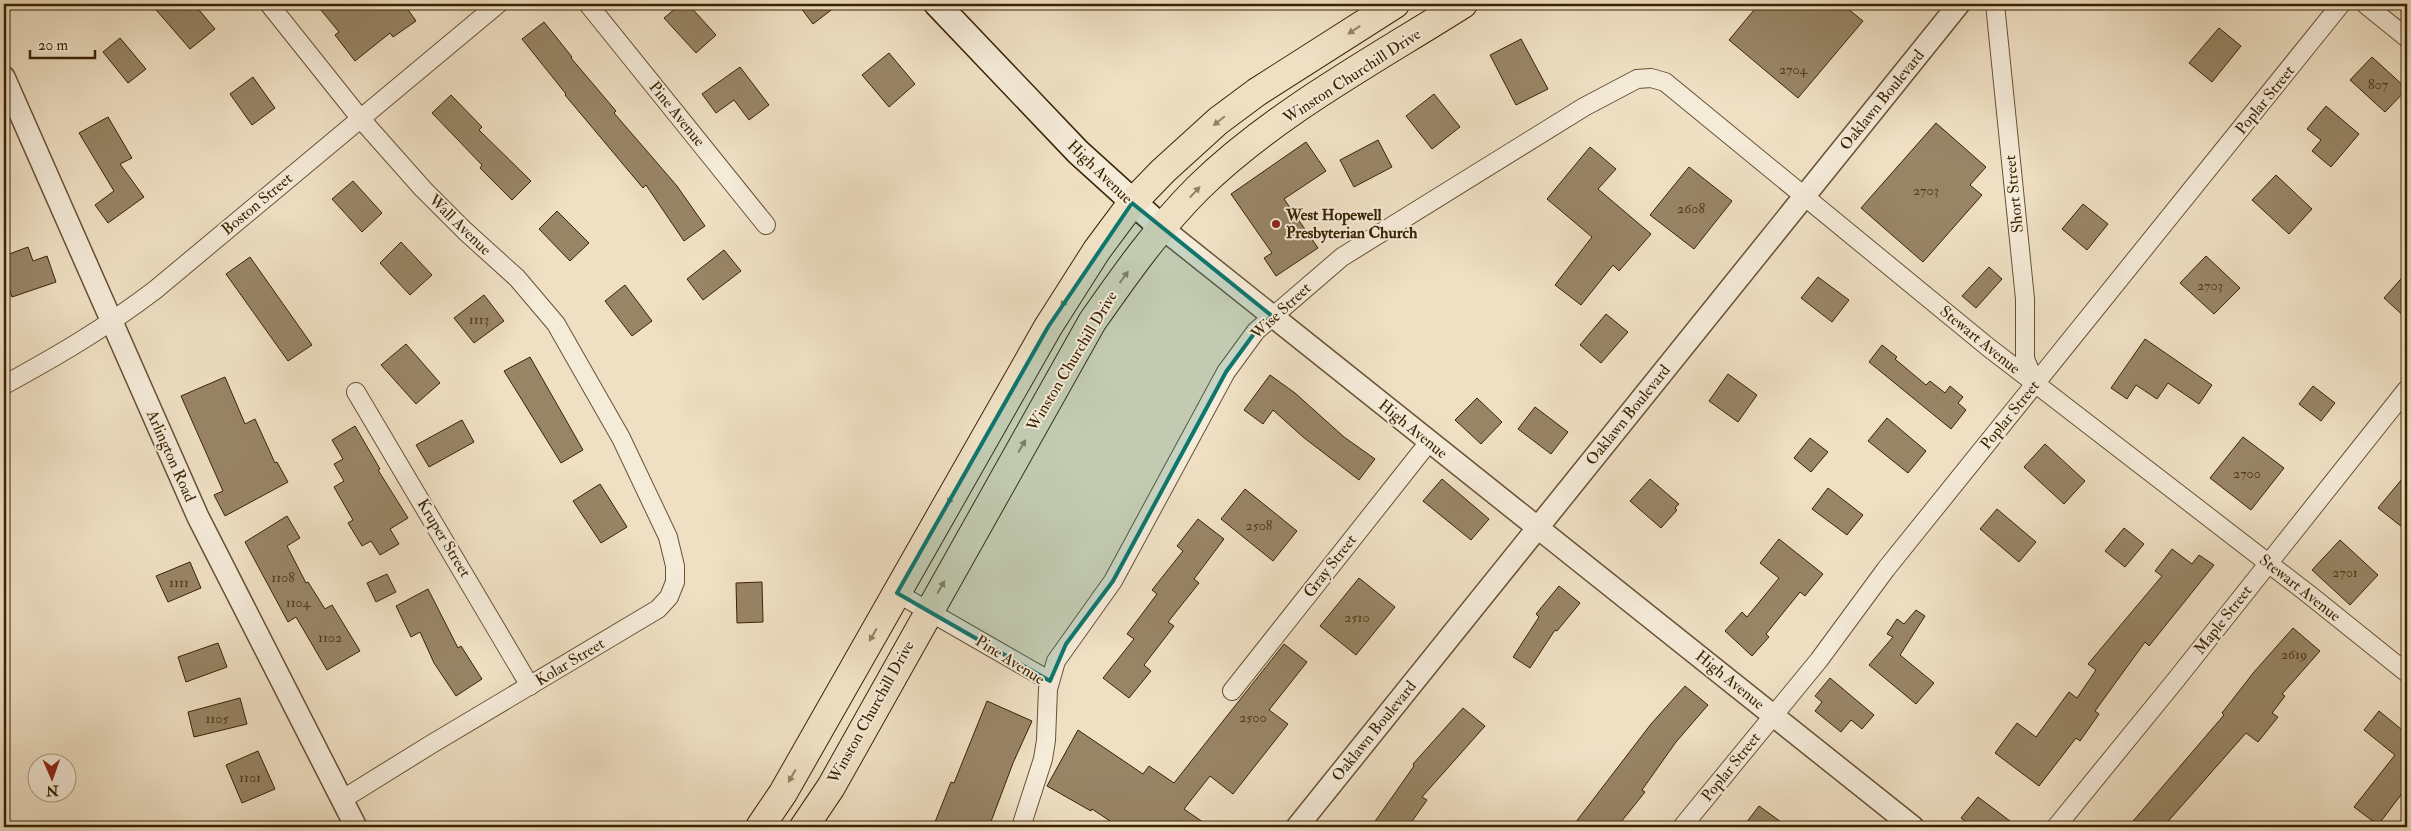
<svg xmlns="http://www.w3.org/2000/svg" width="2411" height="831" font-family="'IM FELL Double Pica',serif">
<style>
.building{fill:#988566;stroke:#3a2301}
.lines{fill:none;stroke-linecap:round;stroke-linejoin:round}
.minor-casing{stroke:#675232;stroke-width:20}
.tertiary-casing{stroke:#675232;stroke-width:24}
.secondary-casing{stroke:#3a2301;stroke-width:28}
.trunk-casing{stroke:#3a2301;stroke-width:30}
.minor{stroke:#f5ebd9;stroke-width:18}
.tertiary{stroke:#f5ebd9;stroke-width:21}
.secondary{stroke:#f5ebd9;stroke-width:25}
.trunk{stroke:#efe0c4;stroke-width:28}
.oneway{fill:#948262}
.marked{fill:#0f766e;fill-opacity:0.2;stroke:#0f766e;stroke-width:4;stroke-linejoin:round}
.poi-dot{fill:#8f2418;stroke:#f5ebd9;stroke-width:2}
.labels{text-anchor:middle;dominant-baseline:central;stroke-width:4;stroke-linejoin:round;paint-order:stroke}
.number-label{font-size:14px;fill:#523c1a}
.street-label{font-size:16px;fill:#3a2301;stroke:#f5ebd9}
.poi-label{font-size:16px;font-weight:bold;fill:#3a2301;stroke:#f5ebd9;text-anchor:start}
</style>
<rect width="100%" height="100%" fill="#efe0c4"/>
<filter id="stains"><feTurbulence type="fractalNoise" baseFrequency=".004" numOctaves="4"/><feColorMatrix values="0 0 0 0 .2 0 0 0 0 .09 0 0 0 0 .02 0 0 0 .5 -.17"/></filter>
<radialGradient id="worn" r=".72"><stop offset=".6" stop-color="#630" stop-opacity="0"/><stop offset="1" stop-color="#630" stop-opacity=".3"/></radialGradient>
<g class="building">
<path d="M151,4H194L215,29L190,49Z"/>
<path d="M316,4H404L416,21L393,37L390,33L355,61L335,35L339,32Z"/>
<path d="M681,4H688L716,35L696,53L664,18Z"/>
<path d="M798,4H839L813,24Z"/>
<path d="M1759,4H1842L1863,21L1798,98L1729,40Z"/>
<path d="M544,22L572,57L571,58L616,111L614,113L677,186L705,226L684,241L646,185L643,188L565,95L566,94L522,39Z"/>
<path d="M2219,28L2241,46L2212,82L2189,63Z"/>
<path d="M120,38L146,69L128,83L103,52Z"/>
<path d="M1521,39L1548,89L1516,105L1490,55Z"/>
<path d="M889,53L915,84L889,107L862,75Z"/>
<path d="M2372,57L2407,89L2385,112L2350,80Z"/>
<path d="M740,67L769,105L749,120L734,100L716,113L702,94Z"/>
<path d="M253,77L275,108L252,125L230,94Z"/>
<path d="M1434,94L1460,127L1432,149L1406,116Z"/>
<path d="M451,95L482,127L479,130L531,181L512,200L480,168L482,165L432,113Z"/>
<path d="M2326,106L2359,134L2331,167L2312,151L2321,140L2307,129Z"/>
<path d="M108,117L132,158L120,164L144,197L108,223L95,205L114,191L79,133Z"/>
<path d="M1936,123L1986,167L1970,185L1982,195L1923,262L1861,208Z"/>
<path d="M1378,140L1392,167L1354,187L1340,160Z"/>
<path d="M1306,142L1326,171L1284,199L1318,248L1276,276L1264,258L1272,253L1231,194Z"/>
<path d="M1590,147L1616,169L1598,189L1651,234L1619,271L1613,265L1581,305L1555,285L1592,237L1547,199Z"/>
<path d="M1689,167L1732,201L1694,249L1650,215Z"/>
<path d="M2276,175L2312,209L2289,234L2252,200Z"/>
<path d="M353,181L382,213L362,232L332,199Z"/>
<path d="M2083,204L2108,224L2087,250L2062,229Z"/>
<path d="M557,211L589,243L570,261L539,229Z"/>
<path d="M401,242L432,275L410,295L380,263Z"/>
<path d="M28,247L33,261L47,256L56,282L12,297L4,273V256Z"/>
<path d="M724,250L741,271L703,300L687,279Z"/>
<path d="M2206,256L2240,288L2214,314L2180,283Z"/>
<path d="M250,257L312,345L288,361L226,274Z"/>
<path d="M1989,267L2002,279L1976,308L1962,296Z"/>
<path d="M2407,272V319L2384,298Z"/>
<path d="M1818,277L1849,300L1832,322L1801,298Z"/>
<path d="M625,285L652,321L632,336L605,301Z"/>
<path d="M484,295L504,321L474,343L454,318Z"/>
<path d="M1606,314L1628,332L1601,363L1580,345Z"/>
<path d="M2145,339L2212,385L2199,404L2168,383L2157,399L2136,385L2127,399L2111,388Z"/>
<path d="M406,344L440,383L416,404L381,365Z"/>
<path d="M1882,345L1897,357L1895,359L1926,385L1930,381L1945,393L1950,386L1963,397L1958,403L1966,410L1951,429L1869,362Z"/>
<path d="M530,357L583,450L561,463L504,371Z"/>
<path d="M1728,374L1757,395L1738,422L1709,401Z"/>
<path d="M1270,375L1295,393L1344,437L1375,459L1359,480L1303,437L1273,410L1263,424L1244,410Z"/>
<path d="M225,377L245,424L255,419L275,463L277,462L288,482L225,516L214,495L223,491L181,396Z"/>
<path d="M2313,386L2335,403L2321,421L2299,404Z"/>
<path d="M1477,398L1502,422L1481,444L1455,420Z"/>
<path d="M1535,407L1568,432L1551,454L1518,429Z"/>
<path d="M1887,418L1926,451L1908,473L1868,441Z"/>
<path d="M462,420L474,442L429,467L416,445Z"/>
<path d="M355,426L380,469L378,470L408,518L390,529L399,544L380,555L371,541L362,546L348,523L353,520L334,487L344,481L334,464L343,459L332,440Z"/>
<path d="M2243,437L2284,468L2251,510L2210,478Z"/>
<path d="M1810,438L1828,452L1811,472L1794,458Z"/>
<path d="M2045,444L2085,481L2064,504L2024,467Z"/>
<path d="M2407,473V531L2378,508Z"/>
<path d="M1442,479L1489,519L1471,540L1423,501Z"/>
<path d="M1650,479L1679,504L1675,508L1677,510L1661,528L1630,501Z"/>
<path d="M600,484L627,527L601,543L573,501Z"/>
<path d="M1828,488L1863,515L1847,535L1812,509Z"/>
<path d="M1245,489L1297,531L1273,561L1221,519Z"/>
<path d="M1997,509L2036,542L2019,562L1980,529Z"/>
<path d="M287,516L300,538L287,546L306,583L308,582L325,609L332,605L360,651L327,670L296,617L288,622L245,542Z"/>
<path d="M1198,519L1224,539L1194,579L1199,583L1168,622L1174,626L1144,665L1151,671L1129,698L1103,678L1134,639L1127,634L1157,594L1152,590L1183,551L1177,546Z"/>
<path d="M2124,528L2144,544L2125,567L2105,551Z"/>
<path d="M1779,539L1823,574L1805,596L1800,592L1766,634L1769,637L1752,656L1725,631L1742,612L1747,617L1779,578L1760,563Z"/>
<path d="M2340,540L2378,575L2350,605L2312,570Z"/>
<path d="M2172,549L2192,564L2199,555L2214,565L2149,646L2145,642L2095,711L2099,714L2080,741L2076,738L2039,786L1995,753L2017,723L2036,737L2069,692L2077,698L2096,670L2088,664L2162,576L2155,571Z"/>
<path d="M190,562L201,588L168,602L156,576Z"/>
<path d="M387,574L396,592L376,602L367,583Z"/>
<path d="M1359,578L1395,607L1356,655L1320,626Z"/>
<path d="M762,582L763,622L737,623L736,583Z"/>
<path d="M1559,586L1580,603L1557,631L1555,630L1530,668L1513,657L1539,617L1536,614Z"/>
<path d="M428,589L458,648L461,646L482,679L456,696L434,663L420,632L411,637L396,606Z"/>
<path d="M1916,610L1925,616L1900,655L1934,683L1916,704L1869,665L1893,637L1887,634L1897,619L1904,624Z"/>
<path d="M2293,628L2320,651L2282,694L2285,696L2272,713L2278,717L2258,742L2246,733L2163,827H2128L2224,715L2222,713L2254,672Z"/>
<path d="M218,643L227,667L186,682L178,657Z"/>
<path d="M1284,644L1307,662L1269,710L1288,724L1233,794L1210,776L1184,809L1210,827H1119L1092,809L1091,811L1047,786L1078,730L1143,774L1149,766L1174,783Z"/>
<path d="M1830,678L1874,715L1862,729L1851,720L1841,732L1815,711L1822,702L1815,696Z"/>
<path d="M1685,686L1708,705L1676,742L1642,790L1645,792L1617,827H1572L1651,724Z"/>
<path d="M240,698L247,724L194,737L188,712Z"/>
<path d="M987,701L1032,721L1013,763L989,827H933L951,782L954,783Z"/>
<path d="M1463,708L1485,726L1422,797L1427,800L1408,827H1371L1414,766L1413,764Z"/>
<path d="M2379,711L2407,734V787L2378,825L2354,807L2395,755L2364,730Z"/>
<path d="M258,751L275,789L242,803L226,765Z"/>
<path d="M1978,797L2018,827H1973L1961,818Z"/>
<path d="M1759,806L1788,827H1743Z"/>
</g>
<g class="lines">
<defs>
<g id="minor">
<path d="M269,4L360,118L423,189L465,231L517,278L556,324L621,438L668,537L675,566V582L669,597L658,609L430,745L343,799"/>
<path d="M588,4L766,225"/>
<path d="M1995,4L2025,299V359L2035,382"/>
<path d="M2365,4L2407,38"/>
<path d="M4,385C59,355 105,328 155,290L498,4"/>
<path d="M356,392L530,686"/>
<path d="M897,593L1050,681"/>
<path d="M1232,691L1429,442"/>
<path d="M1021,827L1043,759L1046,740L1048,689L1056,661L1113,581L1226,372L1256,331L1342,257L1584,107L1637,79L1651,78L1665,82L1988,347L2311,596L2407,673"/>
<path d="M1682,827L1819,660L1886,569L2341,4"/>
<path d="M2056,827L2175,681L2407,389"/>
</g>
<g id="tertiary">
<path d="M4,77L198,517L356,827"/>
<path d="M1162,228L1913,827"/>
<path d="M1297,827L1959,4"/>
</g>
<path id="secondary" d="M937,4L1078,152L1162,228"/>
<g id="trunk">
<path d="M760,827L783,793L1048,327L1097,250L1132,203L1163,171L1218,121L1257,92L1395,4"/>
<path d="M804,827L831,787L1092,322C1124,276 1158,228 1198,188C1275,113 1373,61 1463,4"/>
</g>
</defs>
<use href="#minor" class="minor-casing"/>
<use href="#tertiary" class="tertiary-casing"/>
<use href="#secondary" class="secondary-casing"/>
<use href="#trunk" class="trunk-casing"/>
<use href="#minor" class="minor"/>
<use href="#tertiary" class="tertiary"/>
<use href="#secondary" class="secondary"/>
<use href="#trunk" class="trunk"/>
</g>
<defs><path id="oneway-solid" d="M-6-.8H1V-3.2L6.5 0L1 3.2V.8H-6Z" transform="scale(1.25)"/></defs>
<g class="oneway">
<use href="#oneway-solid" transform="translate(1354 30) rotate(147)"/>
<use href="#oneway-solid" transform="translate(1219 121) rotate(141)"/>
<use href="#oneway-solid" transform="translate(1195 192) rotate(-47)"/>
<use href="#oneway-solid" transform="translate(1124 277) rotate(-54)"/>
<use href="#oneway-solid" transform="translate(1065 301) rotate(123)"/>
<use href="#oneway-solid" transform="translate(1022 446) rotate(-60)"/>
<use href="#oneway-solid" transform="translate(951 498) rotate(120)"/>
<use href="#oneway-solid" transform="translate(941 587) rotate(-60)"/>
<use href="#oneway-solid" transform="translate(873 635) rotate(120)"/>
<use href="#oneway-solid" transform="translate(792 776) rotate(120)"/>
</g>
<path class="marked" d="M1132,203L1272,316L1256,331L1226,372L1113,581L1066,644L1050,681L897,593L1048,327Z"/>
<circle class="poi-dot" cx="1276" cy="224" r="5"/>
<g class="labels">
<g class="number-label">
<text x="1793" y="69">2704</text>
<text x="2378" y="84">807</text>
<text x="1926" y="190">2703</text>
<text x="1691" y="208">2608</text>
<text x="2210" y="285">2703</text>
<text x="479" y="319">1113</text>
<text x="2247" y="473">2700</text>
<text x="1259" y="525">2508</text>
<text x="2345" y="572">2701</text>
<text x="283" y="577">1108</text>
<text x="179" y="582">1111</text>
<text x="298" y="602">1104</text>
<text x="1357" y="617">2510</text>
<text x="330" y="637">1102</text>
<text x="2294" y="654">2619</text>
<text x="1253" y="717">2500</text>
<text x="217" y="718">1105</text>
<text x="250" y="777">1101</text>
</g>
<g class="street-label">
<text transform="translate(1352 76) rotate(-33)">Winston Churchill Drive</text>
<text transform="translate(1882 100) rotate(-51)">Oaklawn Boulevard</text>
<text transform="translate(2265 100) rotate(-51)">Poplar Street</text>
<text transform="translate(677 114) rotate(51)">Pine Avenue</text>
<text transform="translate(1100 172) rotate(44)">High Avenue</text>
<text transform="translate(2014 194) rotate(-96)">Short Street</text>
<text transform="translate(257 204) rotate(-40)">Boston Street</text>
<text transform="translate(460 225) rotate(44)">Wall Avenue</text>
<text transform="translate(1281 311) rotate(-43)">Wise Street</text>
<text transform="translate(1980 340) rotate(39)">Stewart Avenue</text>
<text transform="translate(1072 361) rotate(-59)">Winston Churchill Drive</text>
<text transform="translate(1628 415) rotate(-51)">Oaklawn Boulevard</text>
<text transform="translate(2010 415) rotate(-51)">Poplar Street</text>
<text transform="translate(1413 429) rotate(39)">High Avenue</text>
<text transform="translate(171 456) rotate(66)">Arlington Road</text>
<text transform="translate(444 538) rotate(59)">Kruper Street</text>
<text transform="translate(1330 566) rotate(-52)">Gray Street</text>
<text transform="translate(2300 588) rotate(38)">Stewart Avenue</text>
<text transform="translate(2223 620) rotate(-52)">Maple Street</text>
<text transform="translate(1010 660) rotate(32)">Pine Avenue</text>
<text transform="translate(570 662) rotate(-31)">Kolar Street</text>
<text transform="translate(1730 680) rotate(39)">High Avenue</text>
<text transform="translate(871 712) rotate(-61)">Winston Churchill Drive</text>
<text transform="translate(1374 731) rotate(-51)">Oaklawn Boulevard</text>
<text transform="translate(1731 767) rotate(-51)">Poplar Street</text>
</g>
<g class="poi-label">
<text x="1286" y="215">West Hopewell<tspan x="1286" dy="18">Presbyterian Church</tspan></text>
</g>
</g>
<rect width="2411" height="831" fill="none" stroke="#efe0c4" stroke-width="20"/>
<rect x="5" y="5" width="2401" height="821" fill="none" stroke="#3a2301" stroke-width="2.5"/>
<rect x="10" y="10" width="2391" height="811" fill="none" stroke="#3a2301"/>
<g transform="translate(52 778) rotate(178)"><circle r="24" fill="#f5ebd9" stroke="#aa9b83"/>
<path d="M0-4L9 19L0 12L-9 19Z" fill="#8f2418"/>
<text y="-8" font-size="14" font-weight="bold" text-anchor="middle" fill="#3a2301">N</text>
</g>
<path d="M30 50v8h65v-8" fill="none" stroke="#3a2301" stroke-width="2.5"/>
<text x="38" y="50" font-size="15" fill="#3a2301" stroke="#f5ebd9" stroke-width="4" paint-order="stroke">20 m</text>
<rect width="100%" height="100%" filter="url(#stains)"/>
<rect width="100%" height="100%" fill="url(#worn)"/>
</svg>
